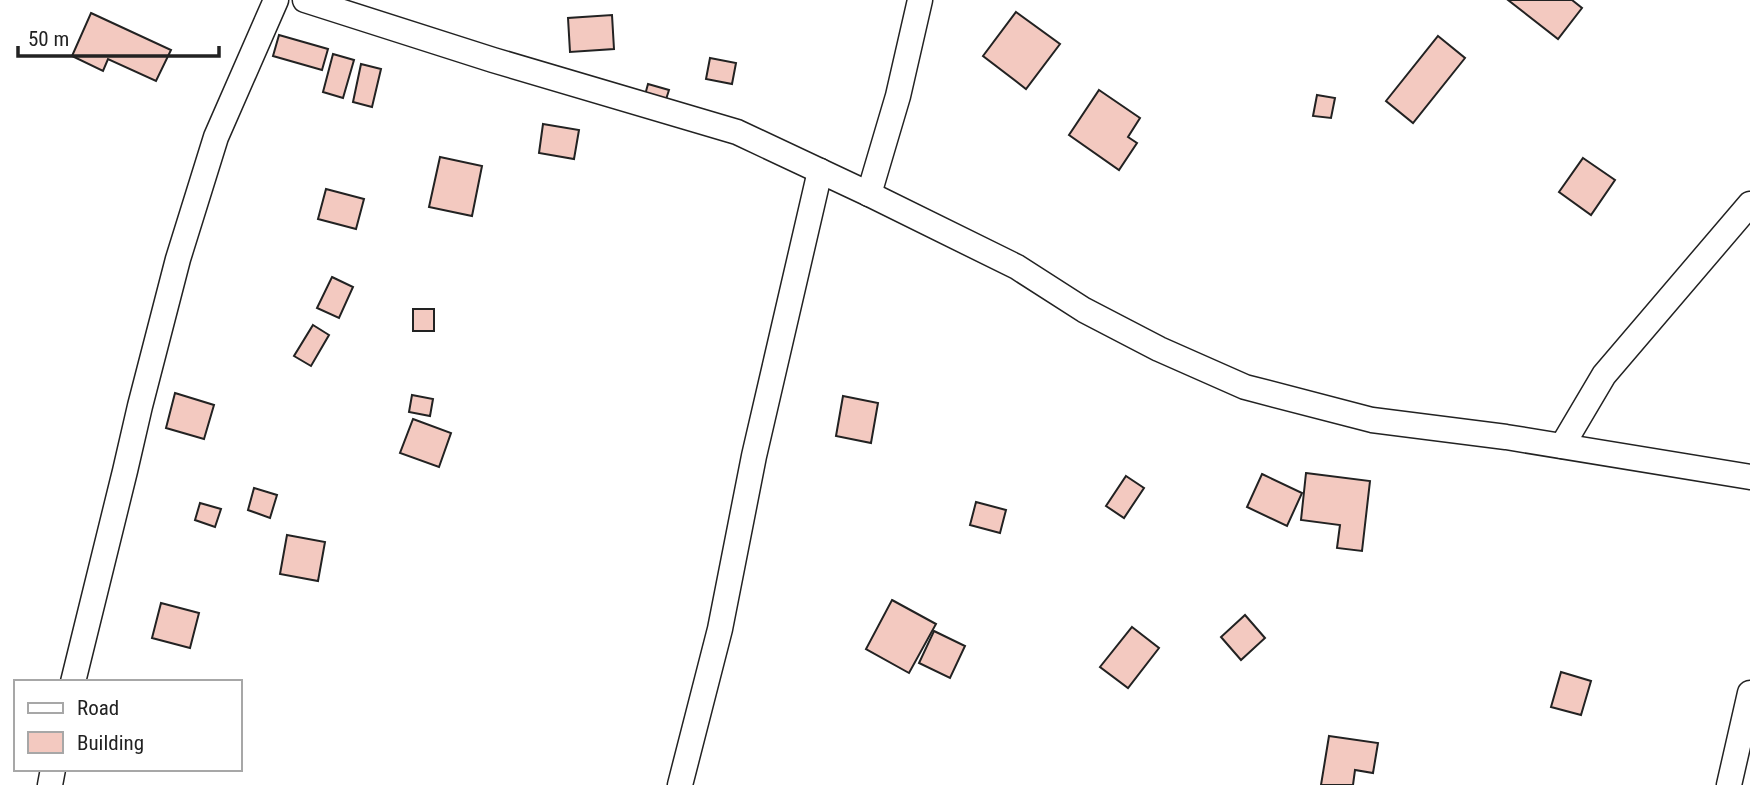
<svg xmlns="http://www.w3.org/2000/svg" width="1750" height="785" font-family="'Roboto Condensed',sans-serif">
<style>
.building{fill:#f3c9c0;stroke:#222;stroke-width:2}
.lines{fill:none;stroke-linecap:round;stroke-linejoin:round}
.minor-casing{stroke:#222;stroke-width:27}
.minor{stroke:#fff;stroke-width:24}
</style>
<rect width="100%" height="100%" fill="#fff"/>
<g class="building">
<path d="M1508,0H1572L1582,8L1558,39Z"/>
<path d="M1016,12L1060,44L1026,89L983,56Z"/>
<path d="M91,13L171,50L156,81L108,59L103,71L72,56Z"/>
<path d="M612,15L614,49L570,52L568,18Z"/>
<path d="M279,35L328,49L322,70L273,56Z"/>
<path d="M1438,36L1465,58L1413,123L1386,101Z"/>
<path d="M333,54L354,60L343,98L323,92Z"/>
<path d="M710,58L736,63L732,84L706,79Z"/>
<path d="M361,64L381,69L372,107L353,102Z"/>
<path d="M648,84L669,90L662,112L642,106Z"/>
<path d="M1099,90L1140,118L1128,137L1137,143L1119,170L1069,135Z"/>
<path d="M1317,95L1335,98L1331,118L1313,116Z"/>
<path d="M543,124L579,130L574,159L539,153Z"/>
<path d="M440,157L482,166L472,216L429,207Z"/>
<path d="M1583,158L1615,180L1591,215L1559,192Z"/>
<path d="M326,189L364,199L356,229L318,219Z"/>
<path d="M332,277L353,287L339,318L317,308Z"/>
<rect x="413" y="309" width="21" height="22"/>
<path d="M313,325L329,335L311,366L294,356Z"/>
<path d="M175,393L214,405L204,439L166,428Z"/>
<path d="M412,395L433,399L430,416L409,412Z"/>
<path d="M843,396L878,403L871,443L836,436Z"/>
<path d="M413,419L451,433L439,467L400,453Z"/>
<path d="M1306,473L1370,481L1362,551L1337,548L1340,525L1301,520Z"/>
<path d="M1262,474L1302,493L1287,526L1247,507Z"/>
<path d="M1126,476L1144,488L1124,518L1106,506Z"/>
<path d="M254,488L277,495L270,518L248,510Z"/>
<path d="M976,502L1006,510L1000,533L970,525Z"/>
<path d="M200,503L221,509L215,527L195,520Z"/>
<path d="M287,535L325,542L318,581L280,574Z"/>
<path d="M892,600L936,624L909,673L866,649Z"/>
<path d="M161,603L199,613L190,648L152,638Z"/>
<path d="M1245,615L1265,638L1241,660L1221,637Z"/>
<path d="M1132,627L1159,648L1128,688L1100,667Z"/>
<path d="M934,631L965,646L950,678L919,663Z"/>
<path d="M1561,672L1591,681L1581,715L1551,707Z"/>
<path d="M1329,736L1378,743L1373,773L1355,770L1353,785H1321Z"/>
</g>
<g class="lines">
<defs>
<g id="minor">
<path d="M305,0L493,60L737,132L869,194L1017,267L1084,310L1159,349L1245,387L1372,420L1506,437L1750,477"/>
<path d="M869,194L898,96L920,0"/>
<path d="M1562,446L1604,375L1750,204"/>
<path d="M73,682L125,471L140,406L178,259L216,137L276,0"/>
<path d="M50,785L53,769"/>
<path d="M680,785L720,629L754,456L820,171"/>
<path d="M1729,785L1750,693"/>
</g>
</defs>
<use href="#minor" class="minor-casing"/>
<use href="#minor" class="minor"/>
</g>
<rect x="14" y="680" width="228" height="91" fill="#ffffff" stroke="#a7a7a7" stroke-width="2"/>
<rect x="28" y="703" width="35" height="10" fill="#ffffff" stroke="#a7a7a7" stroke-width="2"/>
<text x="77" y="715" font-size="21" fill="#222222">Road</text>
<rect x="28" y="732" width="35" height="21" fill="#f3c9c0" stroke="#a7a7a7" stroke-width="2"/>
<text x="77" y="750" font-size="21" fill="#222222">Building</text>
<path d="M18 46v10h201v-10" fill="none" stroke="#222222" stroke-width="3.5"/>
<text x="28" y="46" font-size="21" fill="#222222" stroke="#ffffff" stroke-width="5" paint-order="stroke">50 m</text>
</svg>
